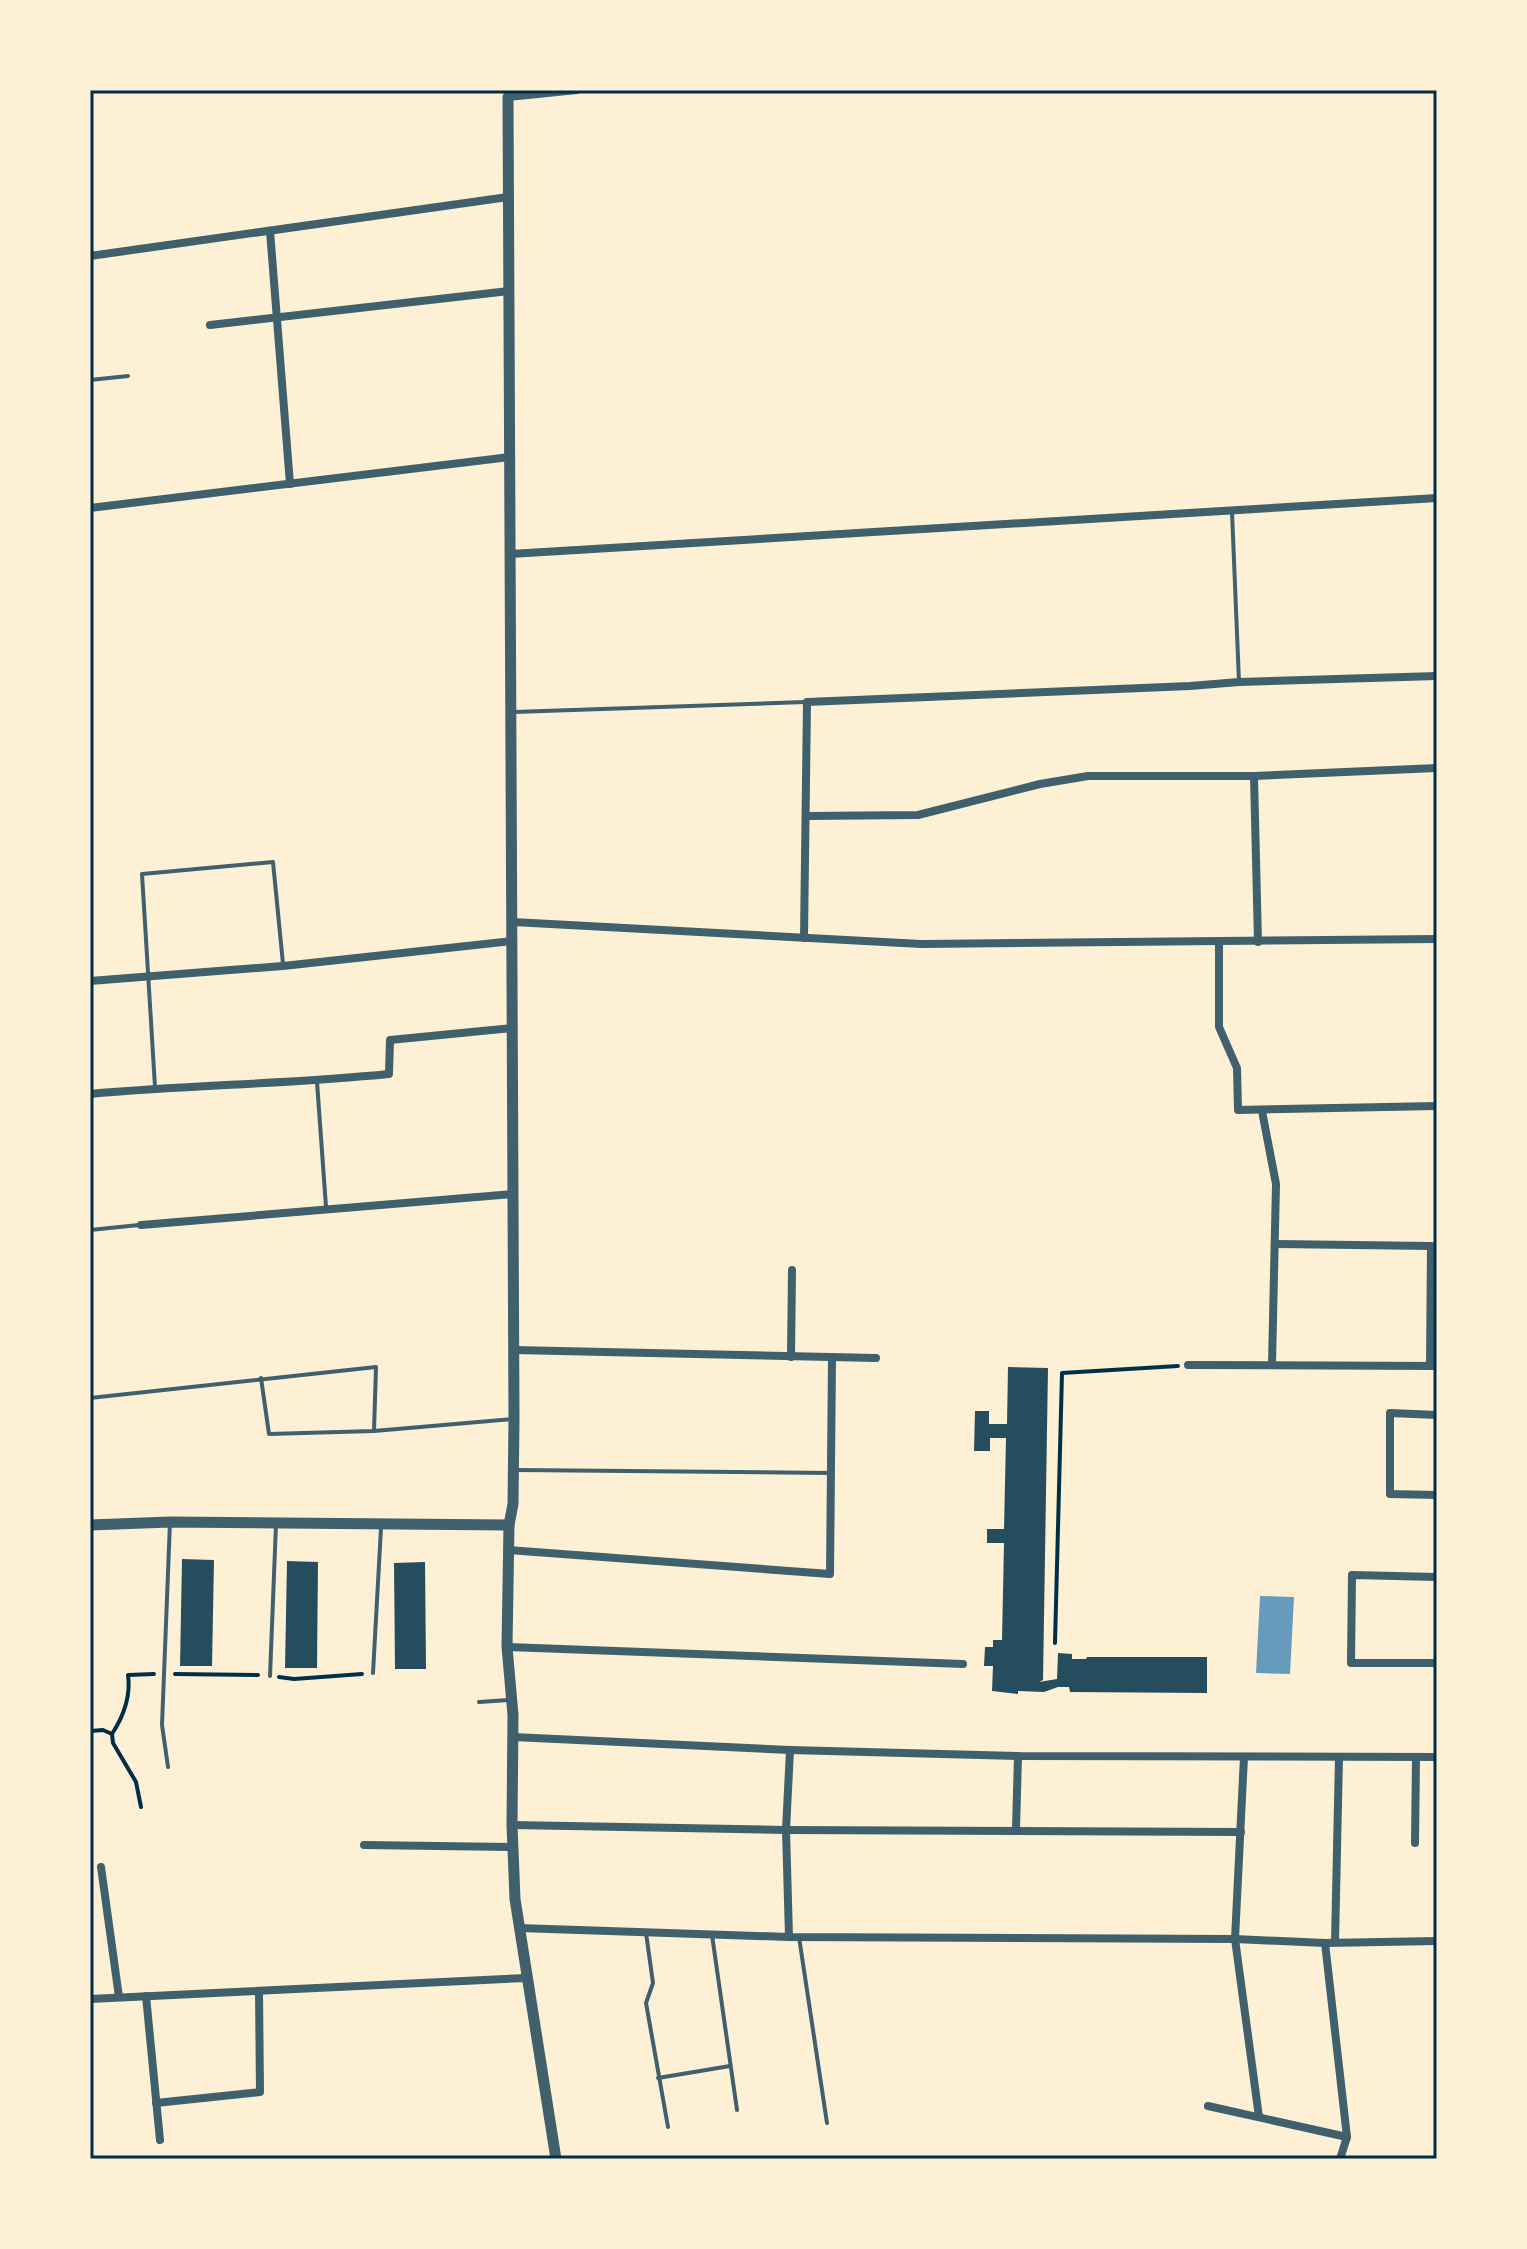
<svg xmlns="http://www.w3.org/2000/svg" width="1527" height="2249" font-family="Poppins,sans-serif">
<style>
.water{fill:#669bbc}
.building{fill:#264d5e}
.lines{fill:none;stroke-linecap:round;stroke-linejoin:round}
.path{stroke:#003049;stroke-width:4}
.service{stroke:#3f606c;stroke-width:4}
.minor{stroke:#3f606c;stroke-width:8}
.tertiary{stroke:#3f606c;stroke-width:11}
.neatline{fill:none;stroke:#003049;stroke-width:3}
</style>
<rect width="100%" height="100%" fill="#fdf0d5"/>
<path class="water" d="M1260,1596L1294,1597L1290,1674L1256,1673Z"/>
<g class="building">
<path d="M1008,1367L1048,1368L1043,1680L1039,1682L1057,1679L1058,1653L1072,1654V1659H1086L1087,1657H1207V1693L1070,1692L1069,1687H1058L1044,1692L1018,1691V1694L992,1691L993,1666H984L985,1647H993V1640H1002L1004,1543H987V1529H1004L1006,1438H990V1451H974L975,1411H989V1424H1007Z"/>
<path d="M182,1559L214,1560L212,1666H180Z"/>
<path d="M287,1561L318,1562L317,1668H285Z"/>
<path d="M425,1562L426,1669H395L394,1563Z"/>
</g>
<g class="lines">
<g class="path">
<path d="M1055,1643L1062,1373L1178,1366"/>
<path d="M175,1674L258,1675"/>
<path d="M279,1677L294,1679L362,1674"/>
<path d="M90,1731L103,1730L112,1734L113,1743L136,1782L141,1807"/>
<path d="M112,1734C123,1717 131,1696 128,1675L154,1674"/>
</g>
<g class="service">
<path d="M90,380L128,376"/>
<path d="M1232,512L1239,682"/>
<path d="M514,712L805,702"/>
<path d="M317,1082L326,1207"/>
<path d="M155,1087L142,874L273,862L283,964"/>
<path d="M90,1230L139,1225"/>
<path d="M261,1378L269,1434L374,1431L512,1419"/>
<path d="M90,1398L376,1367L374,1431"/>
<path d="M516,1470L830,1473"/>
<path d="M373,1673L381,1528"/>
<path d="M270,1676L276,1524"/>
<path d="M479,1702L509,1700"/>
<path d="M168,1767L162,1725L170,1522"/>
<path d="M646,1933L653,1983L646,2003L668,2127"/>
<path d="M712,1935L737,2110"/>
<path d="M799,1937L827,2123"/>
<path d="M658,2078L730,2066"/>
</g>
<g class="minor">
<path d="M509,90L508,97L577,90"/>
<path d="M270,231L290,484"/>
<path d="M90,256L508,197"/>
<path d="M210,325L509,291"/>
<path d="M90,508L510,457"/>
<path d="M510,554L1437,498"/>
<path d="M1254,776L1258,942"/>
<path d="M807,816L918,815L1040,784L1088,776H1254L1437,768"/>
<path d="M513,922L921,944L1437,939"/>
<path d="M804,938L807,702L1190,686L1239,682L1437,676"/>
<path d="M1219,943V1027L1237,1068L1238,1110L1437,1106"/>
<path d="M90,981L283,966L513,941"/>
<path d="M90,1094C190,1085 290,1084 389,1074L390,1040L512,1028"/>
<path d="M1262,1111L1276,1184L1272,1364"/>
<path d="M141,1225L513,1194"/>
<path d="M1276,1244L1431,1246L1430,1366"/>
<path d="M514,1350L876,1358"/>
<path d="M791,1357L792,1270"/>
<path d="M1188,1365L1437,1366"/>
<path d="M1437,1415L1390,1413V1494L1437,1495"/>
<path d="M508,1550L830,1574L832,1358"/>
<path d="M1437,1577L1352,1575L1351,1663H1437"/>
<path d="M507,1647L963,1664"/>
<path d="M513,1737L790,1750L1018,1756L1437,1757"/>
<path d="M1244,1757L1235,1939L1259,2117"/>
<path d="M512,1825L786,1830L1241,1832"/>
<path d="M1016,1829L1018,1756"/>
<path d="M1415,1843L1416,1757"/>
<path d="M364,1845L512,1847"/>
<path d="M101,1867L119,1997"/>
<path d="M519,1928L789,1937L1235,1939L1325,1943L1437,1941"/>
<path d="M789,1937L786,1830L790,1750"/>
<path d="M1335,1942L1339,1757"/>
<path d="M1325,1943L1347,2137L1340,2159"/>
<path d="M146,1996L160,2140"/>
<path d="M90,1999L526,1978"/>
<path d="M156,2103L260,2092L259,1991"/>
<path d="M1208,2106L1347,2137"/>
</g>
<g class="tertiary">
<path d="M508,97L514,1419L513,1504L509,1525L507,1647L513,1715L512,1825L515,1899L556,2159"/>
<path d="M90,1525L170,1522L509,1525"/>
</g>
</g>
<rect width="1527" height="2249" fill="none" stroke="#fdf0d5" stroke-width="184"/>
<rect x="92" y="92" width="1343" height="2065" class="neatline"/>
</svg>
